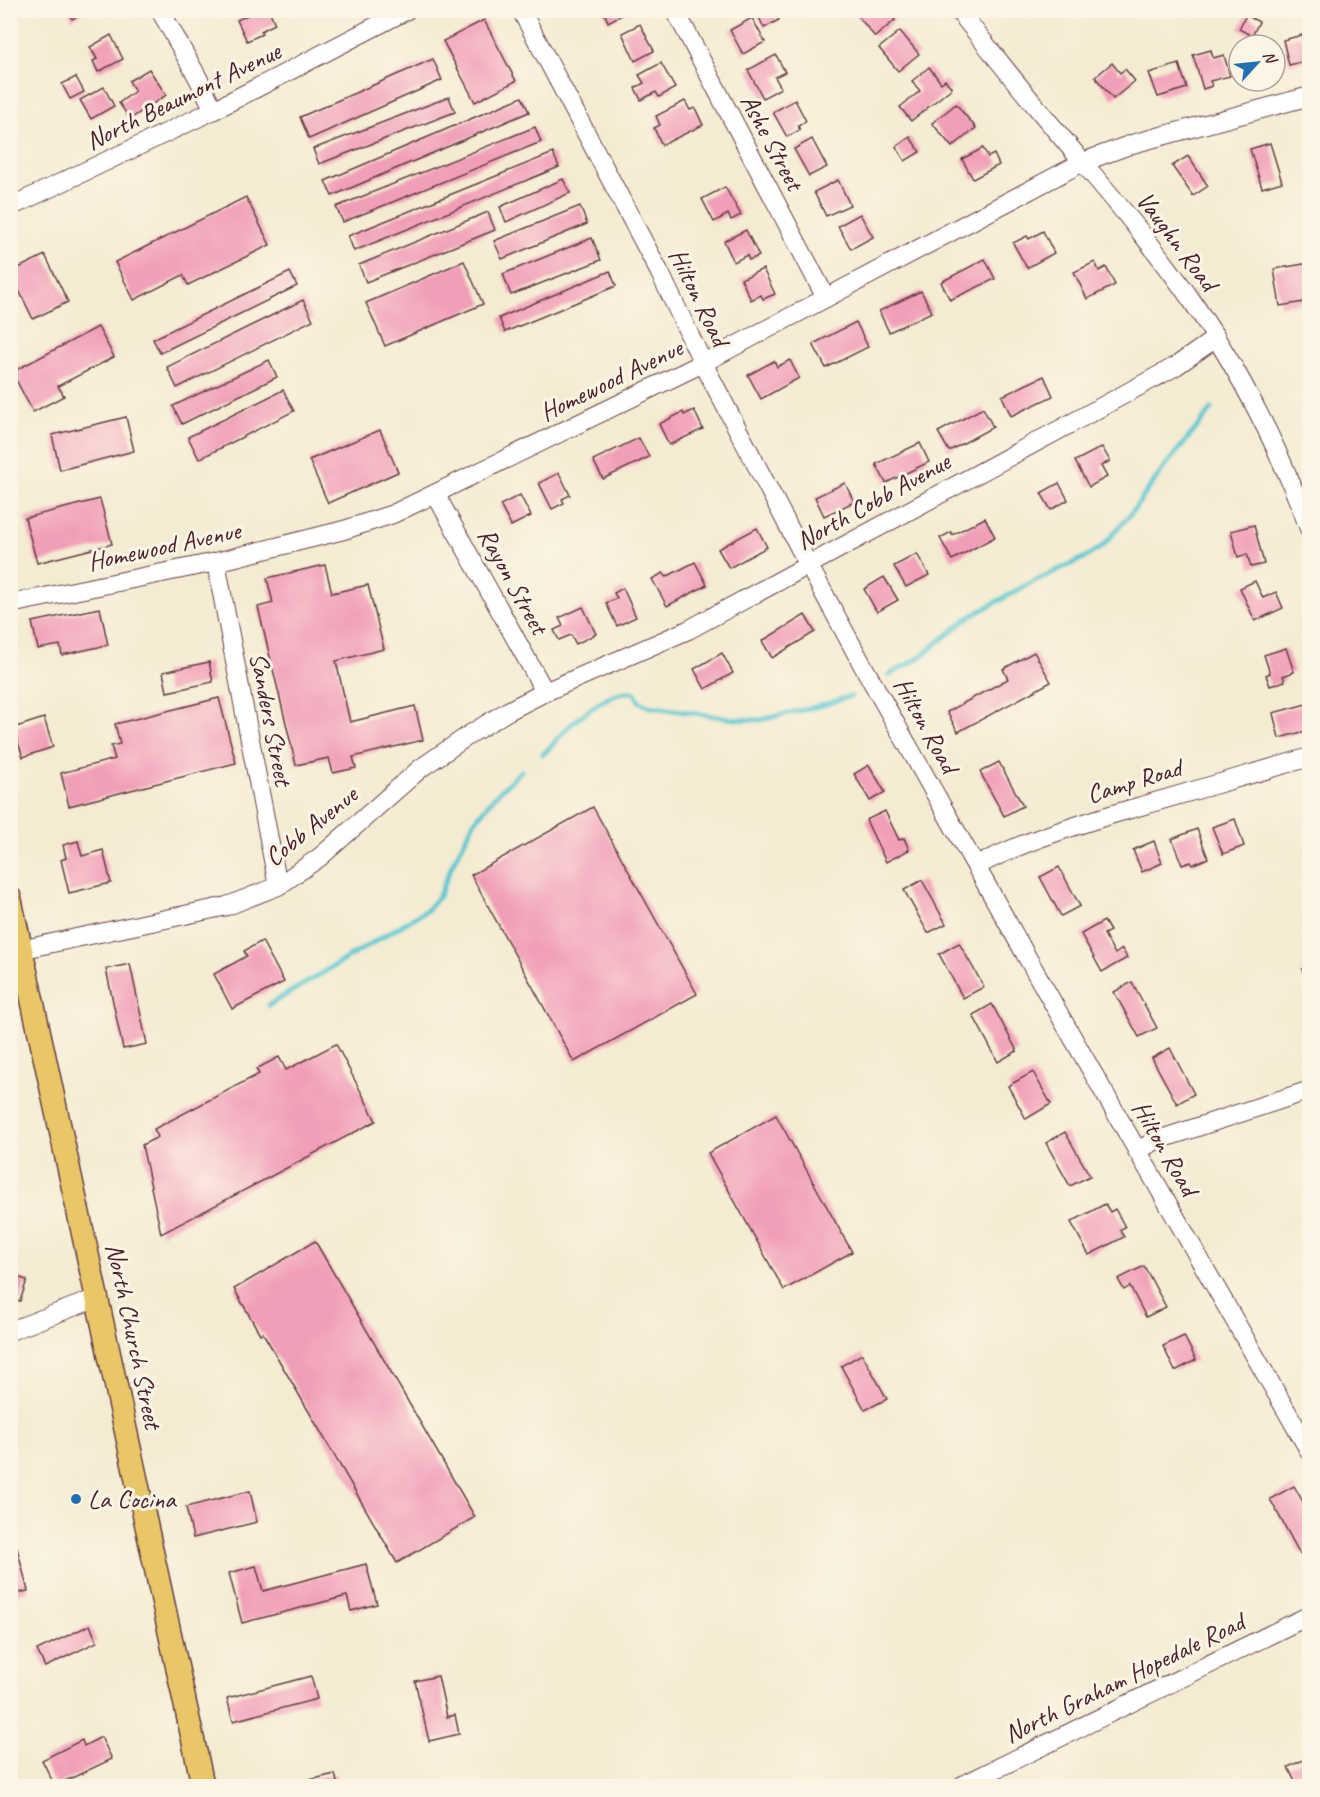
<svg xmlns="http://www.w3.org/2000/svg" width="1320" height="1797" font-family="Caveat,sans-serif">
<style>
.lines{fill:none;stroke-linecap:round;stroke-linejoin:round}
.stream{stroke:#5bc8d0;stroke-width:5}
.building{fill:#f19eb8}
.minor-casing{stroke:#643e44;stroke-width:20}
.major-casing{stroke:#643e44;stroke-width:25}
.minor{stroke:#fff;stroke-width:18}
.major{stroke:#e9c769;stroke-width:22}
.poi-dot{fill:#1f6fb2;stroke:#fcf5e5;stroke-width:2}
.labels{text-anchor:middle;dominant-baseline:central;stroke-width:6;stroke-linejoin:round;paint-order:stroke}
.street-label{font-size:26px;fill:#4a1f2b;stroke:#fcf5e5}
.poi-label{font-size:26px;fill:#4a1f2b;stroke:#fcf5e5;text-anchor:start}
</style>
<rect width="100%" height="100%" fill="#fcf5e5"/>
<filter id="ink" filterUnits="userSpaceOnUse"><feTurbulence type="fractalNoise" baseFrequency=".0167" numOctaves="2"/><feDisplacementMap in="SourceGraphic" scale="12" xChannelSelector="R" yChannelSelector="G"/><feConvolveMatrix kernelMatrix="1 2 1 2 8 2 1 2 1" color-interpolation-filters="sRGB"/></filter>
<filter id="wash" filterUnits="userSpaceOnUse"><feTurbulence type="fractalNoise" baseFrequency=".008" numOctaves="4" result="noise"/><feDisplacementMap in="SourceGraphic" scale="24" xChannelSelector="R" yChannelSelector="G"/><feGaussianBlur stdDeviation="1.35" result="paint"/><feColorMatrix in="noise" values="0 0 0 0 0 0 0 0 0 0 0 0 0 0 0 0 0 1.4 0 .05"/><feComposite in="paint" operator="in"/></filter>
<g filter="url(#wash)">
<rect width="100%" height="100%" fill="#f4ebd2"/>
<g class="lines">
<g class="stream">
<path d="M889,675L919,658L968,618L1030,583L1086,557L1103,546L1132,512L1166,465L1212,409"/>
<path d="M543,754C553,746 560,735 569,726C583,714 617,685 635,693L639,701L647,706L734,719L760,720L823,705L851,696"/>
<path d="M269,1005L427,910L439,896L452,865L474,822L495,796L521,771"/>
</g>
</g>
<g id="blocks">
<g class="building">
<path d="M67,10H88L72,19Z"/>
<path d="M258,10H269L275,24L261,31L262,34L247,41L237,20Z"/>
<path d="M603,10H631L608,22Z"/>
<path d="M762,10H774L779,20L764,28L757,13Z"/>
<path d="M853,10H888L895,20L875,37Z"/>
<path d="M1246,15L1259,22L1252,36L1239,29Z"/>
<path d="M752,18L765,42L743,54L730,30Z"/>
<path d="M484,20L516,81L475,102L443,41Z"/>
<path d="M640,24L654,51L635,61L622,33Z"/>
<path d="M900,31L919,54L898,71L879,48Z"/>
<path d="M1310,33V60L1289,65L1283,40Z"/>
<path d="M111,35L123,59L98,72L93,61L97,59L90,47Z"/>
<path d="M1211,50L1213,58L1224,55L1230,76L1210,81L1212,86L1203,89L1193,55Z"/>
<path d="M776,55L785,72L775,77L781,88L763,98L748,70Z"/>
<path d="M433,59L442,80L309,139L300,117Z"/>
<path d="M661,63L675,88L659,97L656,92L641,100L635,88L644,83L639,75Z"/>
<path d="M1112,63L1120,73L1125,69L1135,81L1113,99L1095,77Z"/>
<path d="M1179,64L1187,88L1158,97L1149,73Z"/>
<path d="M929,67L941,83L945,80L952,88L911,121L900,107L920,91L912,81Z"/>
<path d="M149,69L166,95L130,119L119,103L135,91L129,81Z"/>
<path d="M76,77L84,92L70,99L62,84Z"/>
<path d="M104,87L114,106L91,119L80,100Z"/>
<path d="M449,97L455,112L319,164L313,149Z"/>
<path d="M522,97L529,112L332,196L325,181Z"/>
<path d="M795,100L806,121L798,126L800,130L787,137L773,112Z"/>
<path d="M685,101L690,110L695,108L703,125L662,145L654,128L660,125L656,116Z"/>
<path d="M956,104L976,128L952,147L932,123Z"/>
<path d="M535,127L541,142L343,222L336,207Z"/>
<path d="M910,137L920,152L905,161L896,147Z"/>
<path d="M812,139L827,167L809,176L794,149Z"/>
<path d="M1270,143L1282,182L1262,188L1250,149Z"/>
<path d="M983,148L988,157L994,154L999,165L973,179L962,159Z"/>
<path d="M553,153L559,167L354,251L348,236Z"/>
<path d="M1188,156L1208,186L1193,196L1172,166Z"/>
<path d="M563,179L570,193L506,222L500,207Z"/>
<path d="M838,180L850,205L826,216L814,192Z"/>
<path d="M725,187L741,215L731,220L728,214L714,222L702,199Z"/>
<path d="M246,197L270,245L188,285L183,275L134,300L115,262Z"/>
<path d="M580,206L587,224L502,259L494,241Z"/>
<path d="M488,212L495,230L366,282L359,265Z"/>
<path d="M860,214L873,237L851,249L838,226Z"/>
<path d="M746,230L759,256L749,260L747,255L734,262L724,241Z"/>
<path d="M1043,231L1054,253L1027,268L1013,243L1027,236L1029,239Z"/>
<path d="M592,238L601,260L511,295L503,274Z"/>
<path d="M45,255L68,302L33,319L10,272Z"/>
<path d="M985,259L995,279L950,300L941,282Z"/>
<path d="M464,261L483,304L385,346L366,303Z"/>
<path d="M1095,262L1099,271L1106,267L1115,285L1087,299L1074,272Z"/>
<path d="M1310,263V301L1280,306L1274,269Z"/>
<path d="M763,269L775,294L763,299L761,295L751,300L741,279Z"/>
<path d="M610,271L616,286L505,332L499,318Z"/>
<path d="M290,272L297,286L160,353L153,339Z"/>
<path d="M921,291L932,312L889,332L879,311Z"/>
<path d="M303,300L313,320L177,388L167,367Z"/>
<path d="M856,322L868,347L826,368L813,344Z"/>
<path d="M98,327L114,357L58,386L64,396L33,412L12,372Z"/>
<path d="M269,360L277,377L182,424L173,406Z"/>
<path d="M790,360L799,378L761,399L748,375L774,361L777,367Z"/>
<path d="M1044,376L1053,396L1011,416L1002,396Z"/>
<path d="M283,390L294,411L199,459L188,437Z"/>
<path d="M983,408L993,427L949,451L938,432Z"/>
<path d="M694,410L703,429L669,445L659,424L683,412L684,415Z"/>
<path d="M126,417L134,451L60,470L52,435Z"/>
<path d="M380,430L398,472L328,503L309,460Z"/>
<path d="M639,438L649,457L603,479L593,460Z"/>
<path d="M920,443L929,462L886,483L876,464Z"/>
<path d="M1102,447L1110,461L1101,466L1107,477L1089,487L1075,461Z"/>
<path d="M559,473L570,495L562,499L564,503L552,509L539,483Z"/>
<path d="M845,483L854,502L824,516L815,497Z"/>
<path d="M1059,483L1068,500L1051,510L1041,493Z"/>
<path d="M520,495L531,516L511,526L500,505Z"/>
<path d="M100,499L112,544L37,563L25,518Z"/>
<path d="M985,518L995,537L952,560L940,538L951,532L952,535Z"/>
<path d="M1254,525L1264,564L1251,567L1247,554L1238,557L1231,531Z"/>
<path d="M757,528L767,547L729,568L718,549Z"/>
<path d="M917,554L929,575L906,587L894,566Z"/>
<path d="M695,562L707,585L667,606L652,579L663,573L666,577Z"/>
<path d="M325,565L332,593L368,585L384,649L336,661L350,722L415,706L423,740L353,757L356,768L333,773L329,758L296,765L258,607L273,603L267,578Z"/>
<path d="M884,577L898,600L877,612L864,589Z"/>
<path d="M1255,581L1263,598L1276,592L1283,608L1255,621L1240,588Z"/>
<path d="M623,588L636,617L617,626L606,603L617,598L614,593Z"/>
<path d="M583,607L596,634L576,644L571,635L559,640L554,630L563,626L559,618Z"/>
<path d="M100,608L108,645L62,655L60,645L38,649L32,622Z"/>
<path d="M805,615L815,632L772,658L762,641Z"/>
<path d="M1286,648L1294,672L1283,676L1285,681L1270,686L1266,675L1270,673L1264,655Z"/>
<path d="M1034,652L1051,682L958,732L947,712L1008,679L1003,669Z"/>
<path d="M722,653L733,673L705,689L694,669Z"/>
<path d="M209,662L213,682L167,692L163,672Z"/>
<path d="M219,698L236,763L69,806L61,773L115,759L111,746L120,744L115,724Z"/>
<path d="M1310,703V730L1279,738L1273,713Z"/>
<path d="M44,718L53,747L23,757L13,728Z"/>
<path d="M999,762L1023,806L1004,816L980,772Z"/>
<path d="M869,765L885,792L870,801L854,774Z"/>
<path d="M593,807L697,994L574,1062L471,875Z"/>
<path d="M885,811L899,840L904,838L909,850L886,862L866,820Z"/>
<path d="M1235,819L1244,846L1223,854L1212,827Z"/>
<path d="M1197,829L1208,858L1192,865L1191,862L1182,865L1172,839Z"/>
<path d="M78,841L82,856L103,850L111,883L69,893L61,860L66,858L63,845Z"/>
<path d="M1154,841L1162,863L1142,872L1133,850Z"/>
<path d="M1059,867L1080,906L1061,916L1040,877Z"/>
<path d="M922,880L946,924L928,933L904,890Z"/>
<path d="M1104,921L1110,931L1104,934L1115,954L1122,949L1127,958L1102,972L1081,934Z"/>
<path d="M262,941L284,982L232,1009L214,974L247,956L244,951Z"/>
<path d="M959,943L984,987L963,998L939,954Z"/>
<path d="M130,964L147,1044L123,1049L106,969Z"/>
<path d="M1310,966V990H1309L1302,969Z"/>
<path d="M1132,982L1157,1028L1139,1037L1114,992Z"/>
<path d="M992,1004L1017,1051L998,1062L973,1015Z"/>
<path d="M336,1044L376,1121L161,1234L142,1145L158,1137L154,1129L259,1074L256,1069L279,1057L286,1070Z"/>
<path d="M1170,1048L1194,1094L1177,1104L1152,1058Z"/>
<path d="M1033,1072L1051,1104L1026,1119L1008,1086Z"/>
<path d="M776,1115L852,1252L784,1290L708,1153Z"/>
<path d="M1065,1132L1090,1176L1070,1186L1046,1143Z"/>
<path d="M1105,1204L1110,1212L1115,1209L1125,1227L1120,1230L1124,1237L1089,1255L1071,1222Z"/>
<path d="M315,1241L475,1517L397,1563L263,1333L260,1334L234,1289Z"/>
<path d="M1144,1266L1166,1307L1146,1317L1130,1286L1124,1290L1118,1279Z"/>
<path d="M10,1275L27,1280L20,1301L10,1298Z"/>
<path d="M1184,1336L1196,1360L1175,1371L1163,1346Z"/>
<path d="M862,1354L887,1399L865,1410L841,1366Z"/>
<path d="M1294,1486L1310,1514V1548L1300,1554L1270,1499Z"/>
<path d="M250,1491L257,1522L193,1538L186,1507Z"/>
<path d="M10,1520L28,1591L10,1595Z"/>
<path d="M366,1564L377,1604L351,1611L347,1596L242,1623L229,1573L256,1566L263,1591Z"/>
<path d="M90,1625L97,1642L45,1667L37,1650Z"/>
<path d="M311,1676L317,1699L233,1721L227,1698Z"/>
<path d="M438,1676L447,1717L455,1715L459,1734L429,1741L415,1681Z"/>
<path d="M101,1737L112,1759L55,1786L42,1760L82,1740L84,1746Z"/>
<path d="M1310,1757V1786H1297L1288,1767Z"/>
<path d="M335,1774L338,1786H284Z"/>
</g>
</g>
</g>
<g filter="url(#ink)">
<use href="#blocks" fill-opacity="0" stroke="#643e44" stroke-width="1.5"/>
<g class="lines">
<defs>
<g id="minor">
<path d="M160,10L198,78L214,110"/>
<path d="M521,10L660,273L703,363L809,566L862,664L1054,1005L1310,1452"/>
<path d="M675,10L826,298"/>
<path d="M958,10C985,43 1011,77 1038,109C1090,172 1145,233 1192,301C1240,371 1280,450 1310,531"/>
<path d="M10,207L214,110L407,10"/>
<path d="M436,495L545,692"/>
<path d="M216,562L278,886"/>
<path d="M10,604L216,562L344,530L393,514L703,363L1083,162L1132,144L1310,96"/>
<path d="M977,866C1019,843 1065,829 1110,815C1177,795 1243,777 1310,757"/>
<path d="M10,952L227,906L278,886L320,857L421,768L472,733L508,711L545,692L688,630L1081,418L1176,366L1216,338"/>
<path d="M1137,1151L1155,1141L1310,1090"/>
<path d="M10,1331L97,1298"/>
<path d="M961,1786L1310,1615"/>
</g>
<path id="major" d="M10,898L203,1786"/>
</defs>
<use href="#minor" class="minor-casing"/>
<use href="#major" class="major-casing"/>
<use href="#minor" class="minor"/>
<use href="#major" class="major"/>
</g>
</g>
<circle class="poi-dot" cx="76" cy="1499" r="6"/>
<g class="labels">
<g class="street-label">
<text transform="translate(183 96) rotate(-26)">North Beaumont Avenue</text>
<text transform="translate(772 142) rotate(62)">Ashe Street</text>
<text transform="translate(1177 241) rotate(53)">Vaughn Road</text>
<text transform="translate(699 297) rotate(64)">Hilton Road</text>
<text transform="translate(611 380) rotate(-26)">Homewood Avenue</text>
<text transform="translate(873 501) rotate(-29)">North Cobb Avenue</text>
<text transform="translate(164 546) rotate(-12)">Homewood Avenue</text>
<text transform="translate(513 581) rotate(61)">Rayon Street</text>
<text transform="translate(271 719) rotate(79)">Sanders Street</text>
<text transform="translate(926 725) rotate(61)">Hilton Road</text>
<text transform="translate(1134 781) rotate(-17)">Camp Road</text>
<text transform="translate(311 826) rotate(-39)">Cobb Avenue</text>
<text transform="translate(1165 1148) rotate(60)">Hilton Road</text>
<text transform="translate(134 1336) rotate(78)">North Church Street</text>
<text transform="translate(1124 1678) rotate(-26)">North Graham Hopedale Road</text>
</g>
<g class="poi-label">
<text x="88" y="1499">La Cocina</text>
</g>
</g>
<rect width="1320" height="1797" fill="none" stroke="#fcf5e5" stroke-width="36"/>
<g transform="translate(1257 63) rotate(63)"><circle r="28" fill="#fcf5e5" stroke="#b59f9b" stroke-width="1.5"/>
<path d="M0-4.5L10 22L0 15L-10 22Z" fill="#1f6fb2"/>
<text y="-9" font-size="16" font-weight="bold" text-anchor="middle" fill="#4a1f2b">N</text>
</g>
</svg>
